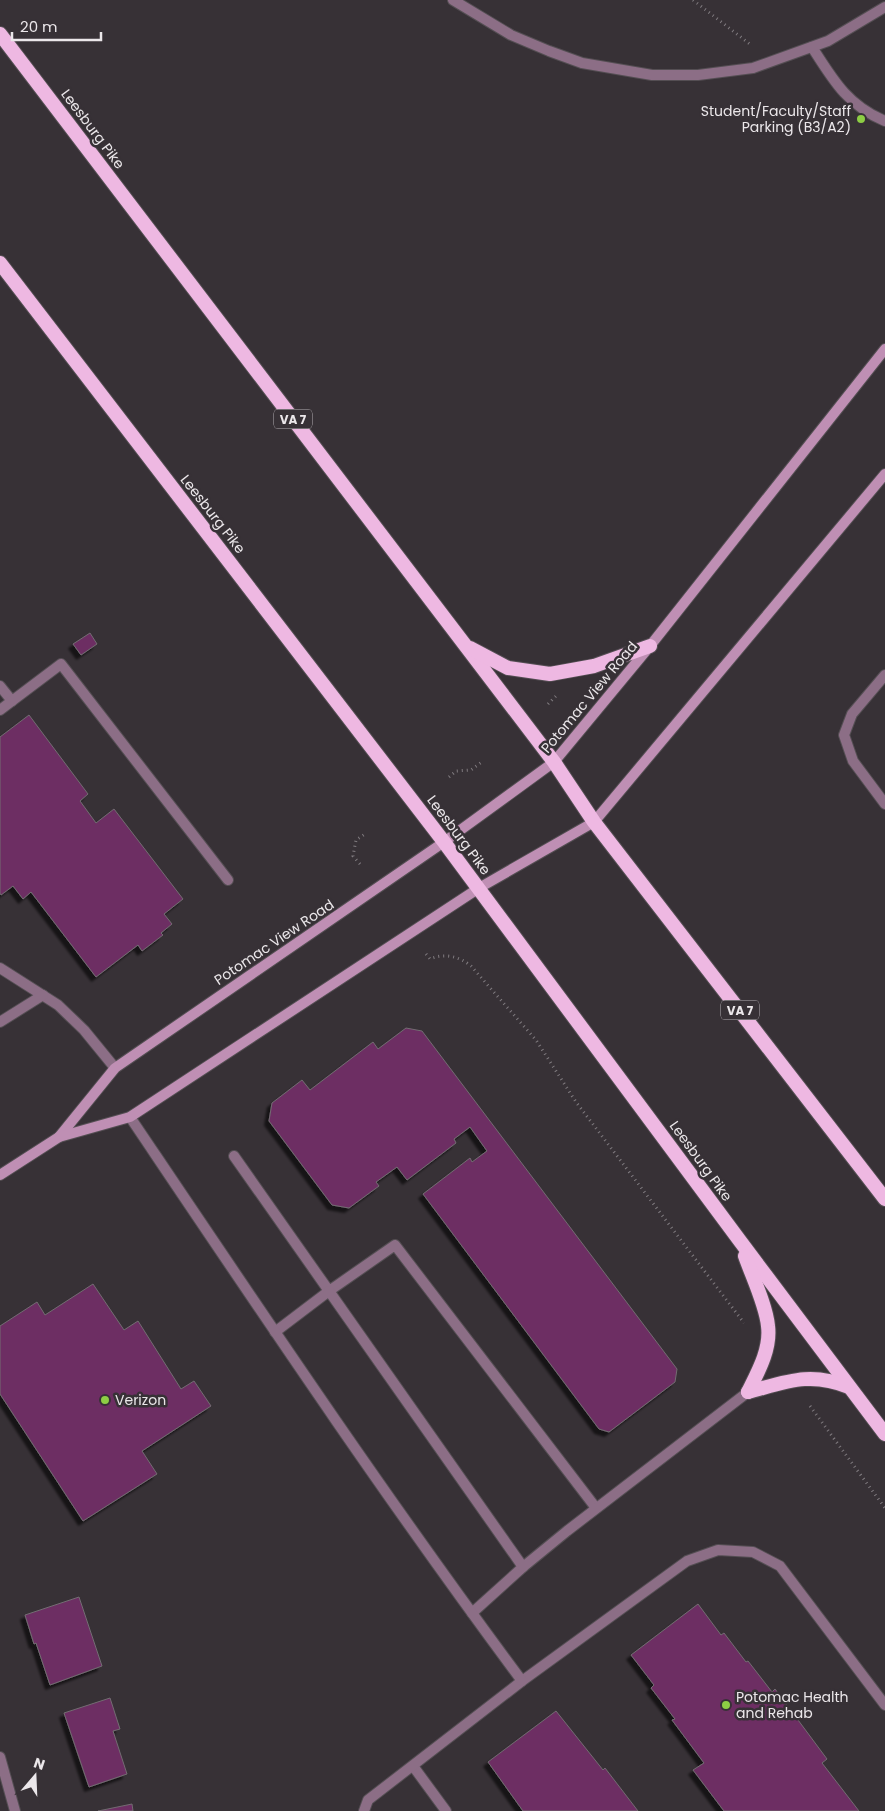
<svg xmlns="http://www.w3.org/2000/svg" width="885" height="1811" font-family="Poppins,sans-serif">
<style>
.building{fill:#6d2e63;stroke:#736c72;filter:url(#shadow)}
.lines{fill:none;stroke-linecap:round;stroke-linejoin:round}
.service-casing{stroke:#544e53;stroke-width:12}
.minor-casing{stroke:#544e53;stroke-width:12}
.secondary-casing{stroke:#544e53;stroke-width:12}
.trunk-casing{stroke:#544e53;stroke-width:16}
.path{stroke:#817c80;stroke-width:3;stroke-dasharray:1 4;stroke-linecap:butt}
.service{stroke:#8c6e86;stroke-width:10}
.minor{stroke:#8c6e86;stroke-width:10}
.secondary{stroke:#bf8fb4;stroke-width:10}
.trunk{stroke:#eeb8e2;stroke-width:14}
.poi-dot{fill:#8dce44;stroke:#373136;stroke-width:2}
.labels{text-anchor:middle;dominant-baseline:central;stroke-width:5;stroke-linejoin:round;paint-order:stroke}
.shield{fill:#373136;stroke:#b5b0b4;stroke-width:1}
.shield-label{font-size:12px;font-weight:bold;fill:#ebe7ea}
.poi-label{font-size:14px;fill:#ebe7ea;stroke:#373136;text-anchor:start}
.street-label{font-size:14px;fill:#ebe7ea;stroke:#373136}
</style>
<defs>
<filter id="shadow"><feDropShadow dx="-4.5" dy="4.5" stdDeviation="1" flood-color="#0009"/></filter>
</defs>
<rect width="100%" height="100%" fill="#373136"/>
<g class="building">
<path d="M90,633L97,644L81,655L73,644Z"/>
<path d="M29,715L88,794L80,801L96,823L114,809L183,899L164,914L172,924L161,933L163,935L142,951L138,945L96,977L31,892L23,899L13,886L1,895L0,893V737Z"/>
<path d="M406,1028L422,1031L677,1369L675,1382L609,1432L599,1429L423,1194L470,1158L472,1162L487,1151L470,1127L454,1139L456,1143L407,1180L397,1167L376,1182L379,1186L349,1208L332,1205L269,1121L272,1103L302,1080L310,1090L373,1042L378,1049Z"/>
<path d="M93,1284L124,1330L138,1321L181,1389L194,1381L211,1406L142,1451L157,1474L83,1521L0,1394V1326L37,1302L45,1315Z"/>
<path d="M79,1597L102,1666L50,1685L36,1643L34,1644L25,1615Z"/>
<path d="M698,1604L721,1635L724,1633L746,1662L748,1661L772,1692L775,1689L827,1759L822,1763L859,1811H724L693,1770L704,1763L672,1720L675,1719L651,1688L654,1685L631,1655Z"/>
<path d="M110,1698L120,1729L113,1731L127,1774L89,1787L64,1713Z"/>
<path d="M556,1711L603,1770L605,1768L638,1811H523L488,1762Z"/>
<path d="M132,1804L133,1811H98Z"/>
</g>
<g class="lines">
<defs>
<g id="service">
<path d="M812,47C833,80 848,106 885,121"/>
<path d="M885,675L852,714L844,735L853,761L885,804"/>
<path d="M0,686L12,701"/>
<path d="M0,710L61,664L228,880"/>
<path d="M0,968L58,1005L84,1030L115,1068"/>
<path d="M0,1022L43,995"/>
<path d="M234,1156L329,1291L395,1245L596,1508"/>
<path d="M275,1332L329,1291L523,1567L472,1613"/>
<path d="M523,1567L567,1531L748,1392"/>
<path d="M413,1766L446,1811"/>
<path d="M364,1811L368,1800L522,1681L687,1561L718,1550L753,1552L780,1566L885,1705"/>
</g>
<g id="minor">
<path d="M453,0L511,35L549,51L582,63L652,75H698L753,68L828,41L885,7"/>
<path d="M130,1117C258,1307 385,1497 522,1681"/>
<path d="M0,1757L15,1811"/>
</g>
<g id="secondary">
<path d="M59,1137L115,1068L444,842L554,762L650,646L885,349"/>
<path d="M0,1175L59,1137L130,1117L479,888L594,822L885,474"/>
</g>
<g id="trunk">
<path d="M0,34L554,762L594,822L885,1199"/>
<path d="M0,263L444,842L740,1241L885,1434"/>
<path d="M470,648L508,668L550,674L594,666L650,646"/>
<path d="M745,1256C752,1276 766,1305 768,1326C771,1349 758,1372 748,1392"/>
<path d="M748,1392C786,1382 810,1371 849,1387"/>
</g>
</defs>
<use href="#service" class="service-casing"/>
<use href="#minor" class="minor-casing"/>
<use href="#secondary" class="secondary-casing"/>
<use href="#trunk" class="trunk-casing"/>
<g class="path">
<path d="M693,0L751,45L750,46"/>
<path d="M548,704L556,696"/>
<path d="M449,777L456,771L471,770L483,761"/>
<path d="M360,864L353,856L356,840L365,834"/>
<path d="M426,954L430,959C444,953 459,956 471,966L536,1040L576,1102L744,1323"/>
<path d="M810,1406L885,1508"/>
</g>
<use href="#service" class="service"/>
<use href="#minor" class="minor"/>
<use href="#secondary" class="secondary"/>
<use href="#trunk" class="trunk"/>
</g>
<g class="poi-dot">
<circle cx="861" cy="119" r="5"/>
<circle cx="105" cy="1400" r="5"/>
<circle cx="726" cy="1705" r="5"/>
</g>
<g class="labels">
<g class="shield">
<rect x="274" y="409.5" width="38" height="19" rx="4"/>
<rect x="721" y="1000.5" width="38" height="19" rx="4"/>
</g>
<g class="shield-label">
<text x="293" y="419">VA 7</text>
<text x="740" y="1010">VA 7</text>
</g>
<g class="poi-label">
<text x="851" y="111" text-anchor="end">Student/Faculty/Staff<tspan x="851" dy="16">Parking (B3/A2)</tspan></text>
<text x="115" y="1400">Verizon</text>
<text x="736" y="1697">Potomac Health<tspan x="736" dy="16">and Rehab</tspan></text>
</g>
<g class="street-label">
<text transform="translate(93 129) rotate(53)">Leesburg Pike</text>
<text transform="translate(213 514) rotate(52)">Leesburg Pike</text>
<text transform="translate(589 697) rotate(-50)">Potomac View Road</text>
<text transform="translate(459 835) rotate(53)">Leesburg Pike</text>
<text transform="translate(274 942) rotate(-34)">Potomac View Road</text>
<text transform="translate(701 1161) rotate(54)">Leesburg Pike</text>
</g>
</g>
<g transform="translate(35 1776) rotate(19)" stroke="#373136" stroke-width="4" paint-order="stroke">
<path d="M0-4L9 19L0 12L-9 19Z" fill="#ebe7ea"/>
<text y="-8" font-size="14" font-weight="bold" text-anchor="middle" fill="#ebe7ea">N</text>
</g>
<path d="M12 32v8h89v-8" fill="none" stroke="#ebe7ea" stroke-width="2.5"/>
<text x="20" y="32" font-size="15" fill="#ebe7ea" stroke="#373136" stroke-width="4" paint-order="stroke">20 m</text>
</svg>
